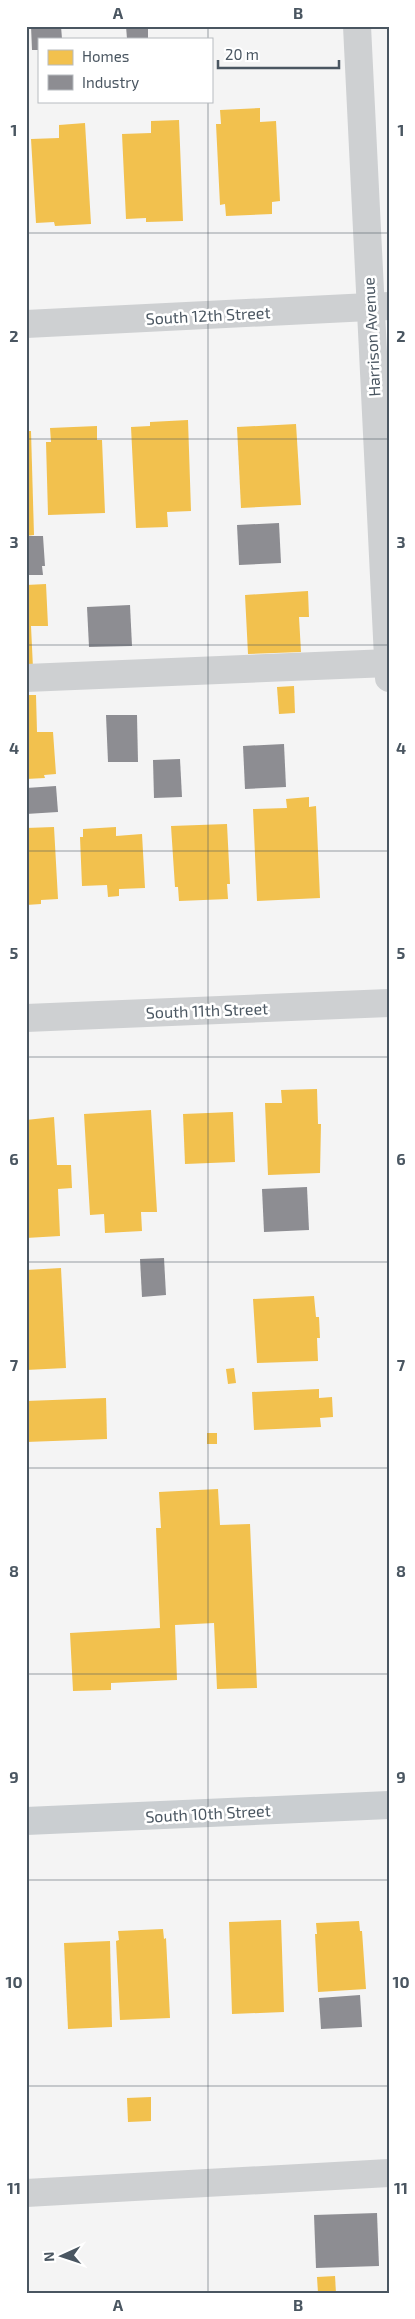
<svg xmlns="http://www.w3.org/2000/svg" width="415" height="2319" font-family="'Exo 2',sans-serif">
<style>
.homes{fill:#f2c14e}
.industry{fill:#8d8d92}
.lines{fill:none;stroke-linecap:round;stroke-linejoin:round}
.minor{stroke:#ced0d2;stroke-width:28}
.major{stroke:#caced1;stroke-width:28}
.grid{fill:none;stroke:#4a5661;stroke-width:1;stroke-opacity:0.55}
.labels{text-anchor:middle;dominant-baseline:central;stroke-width:5;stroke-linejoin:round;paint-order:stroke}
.street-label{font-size:16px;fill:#4a5661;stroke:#fff}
.neatline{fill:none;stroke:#4a5661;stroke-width:2}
.grid-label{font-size:16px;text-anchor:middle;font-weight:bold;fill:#4a5661}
</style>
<rect width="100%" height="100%" fill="#f4f4f4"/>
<g class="homes">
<path d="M260,108V122L276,121L280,201L272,202V214L226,216L225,204L220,205L216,124H221L220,110Z"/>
<path d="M179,120L183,221L146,222V218L126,219L122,134L151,133V121Z"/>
<path d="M85,123L91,224L55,226L54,222L36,223L31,139L59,138V125Z"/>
<path d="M188,420L191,511L167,512L168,527L136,528L131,427L150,426V422Z"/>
<path d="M296,424L301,505L241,508L237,427Z"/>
<path d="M97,426V440H102L105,513L48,515L46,442H51L50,428Z"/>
<path d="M26,431H31L34,535L26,536Z"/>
<path d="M46,584L48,626H31L33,668H26V585Z"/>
<path d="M308,591L309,617H299L301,652L248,654L245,595Z"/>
<path d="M294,686L295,713L279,714L277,687Z"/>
<path d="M26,695H36L37,732H53L56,774L44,775L45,778L26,779Z"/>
<path d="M309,797V807L316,806L320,898L257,901L253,809L287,808L286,799Z"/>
<path d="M227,824L230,884H227L228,899L179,901L178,887H175L171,826Z"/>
<path d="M54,827L58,899L41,900V904L26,905V828Z"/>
<path d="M116,827V836L142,834L145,888L119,889V896L108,897L107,885L82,886L80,837H83V829Z"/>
<path d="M317,1089L318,1124H321L320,1173L268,1175L265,1103H282L281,1090Z"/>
<path d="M151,1110L157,1212H141L142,1231L105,1233L104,1214L90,1215L84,1114Z"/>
<path d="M233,1112L235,1162L185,1164L183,1114Z"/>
<path d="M54,1117L57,1165H71L72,1188L58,1189L60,1236L26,1238V1120Z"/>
<path d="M61,1268L66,1368L26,1370V1270Z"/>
<path d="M314,1296L316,1317H319L320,1338H317L318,1361L257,1363L253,1299Z"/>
<path d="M234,1368L236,1383L228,1384L226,1369Z"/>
<path d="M319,1389V1398L332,1397L333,1417L320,1418L321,1427L254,1430L252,1392Z"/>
<path d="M106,1398L107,1439L26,1442V1401Z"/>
<rect x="207" y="1433" width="10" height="11"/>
<path d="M218,1489L220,1525L250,1524L257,1688L217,1689L214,1623L175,1625L177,1680L111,1683V1690L73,1691L70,1633L160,1628L156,1528H161L159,1492Z"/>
<path d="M281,1920L284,2012L232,2014L229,1922Z"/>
<path d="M359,1921L360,1931H362L366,1989L318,1992L315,1934H317L316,1923Z"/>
<path d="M163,1929L164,1939L166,1938L170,2018L120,2020L116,1941L119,1940L118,1931Z"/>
<path d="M110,1941L112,2027L68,2029L64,1943Z"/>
<path d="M151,2097V2121L128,2122L127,2098Z"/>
<path d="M335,2276L336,2293H318L317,2277Z"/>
</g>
<g class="industry">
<path d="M31,26H61L62,39H39V50H32Z"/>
<path d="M126,26H148V39H127Z"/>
<path d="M279,523L281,563L239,565L237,525Z"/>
<path d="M26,536H43L45,566H42L43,575H28Z"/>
<path d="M130,605L132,646L89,647L87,607Z"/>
<path d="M106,715H137L138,762H108Z"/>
<path d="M284,744L286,787L245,789L243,746Z"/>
<path d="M180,759L182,797L154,798L153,760Z"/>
<path d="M56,786L58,812L26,814V788Z"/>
<path d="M307,1187L309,1230L264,1232L262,1189Z"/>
<path d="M164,1258L166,1295L142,1297L140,1259Z"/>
<path d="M360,1995L362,2027L321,2029L319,1998Z"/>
<path d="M377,2213L379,2266L316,2268L314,2215Z"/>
</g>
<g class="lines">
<g class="minor">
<path d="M357,26L389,678"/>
<path d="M26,324L389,306"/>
<path d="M26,678L389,663"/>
<path d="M26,1018L389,1003"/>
<path d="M26,2193L389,2173"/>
</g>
<path class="major" d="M26,1821L389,1805"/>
</g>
<path class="grid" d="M208,26V39M208,101V2293M26,233H389M26,439H389M26,645H389M26,851H389M26,1057H389M26,1262H389M26,1468H389M26,1674H389M26,1880H389M26,2086H389"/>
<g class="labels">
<g class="street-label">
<text transform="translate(208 315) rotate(-3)">South 12th Street</text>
<text transform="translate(371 337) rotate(-93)">Harrison Avenue</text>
<text transform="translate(207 1010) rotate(-2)">South 11th Street</text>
<text transform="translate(208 1813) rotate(-3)">South 10th Street</text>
</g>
</g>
<rect width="415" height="2319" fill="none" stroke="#ffffff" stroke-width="55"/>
<rect x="38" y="38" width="175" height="65" fill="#ffffff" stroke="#b7bbc0"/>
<rect x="48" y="50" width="25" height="15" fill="#f2c14e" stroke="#b7bbc0"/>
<text x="82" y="62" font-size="15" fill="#4a5661">Homes</text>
<rect x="48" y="75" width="25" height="15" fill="#8d8d92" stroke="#b7bbc0"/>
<text x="82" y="88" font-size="15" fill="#4a5661">Industry</text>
<g transform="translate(62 2256) rotate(267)" stroke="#ffffff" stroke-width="4" paint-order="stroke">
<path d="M0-4L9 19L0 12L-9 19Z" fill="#4a5661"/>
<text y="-8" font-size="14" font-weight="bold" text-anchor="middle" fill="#4a5661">N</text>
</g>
<path d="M218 60v8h121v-8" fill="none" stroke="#4a5661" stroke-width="2.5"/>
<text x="225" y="60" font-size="15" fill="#4a5661" stroke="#ffffff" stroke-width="4" paint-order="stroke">20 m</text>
<rect x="28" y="28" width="360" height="2264" class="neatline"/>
<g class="grid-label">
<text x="118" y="19">A</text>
<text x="298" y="19">B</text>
<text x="14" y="136">1</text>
<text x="401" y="136">1</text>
<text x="14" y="342">2</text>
<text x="401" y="342">2</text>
<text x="14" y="548">3</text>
<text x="401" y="548">3</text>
<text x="14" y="754">4</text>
<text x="401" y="754">4</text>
<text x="14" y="959">5</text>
<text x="401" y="959">5</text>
<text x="14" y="1165">6</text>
<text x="401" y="1165">6</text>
<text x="14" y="1371">7</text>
<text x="401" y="1371">7</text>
<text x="14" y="1577">8</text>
<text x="401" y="1577">8</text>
<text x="14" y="1783">9</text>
<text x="401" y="1783">9</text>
<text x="14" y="1988">10</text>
<text x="401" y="1988">10</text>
<text x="14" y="2194">11</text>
<text x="401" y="2194">11</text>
<text x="118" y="2311">A</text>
<text x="298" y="2311">B</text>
</g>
</svg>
